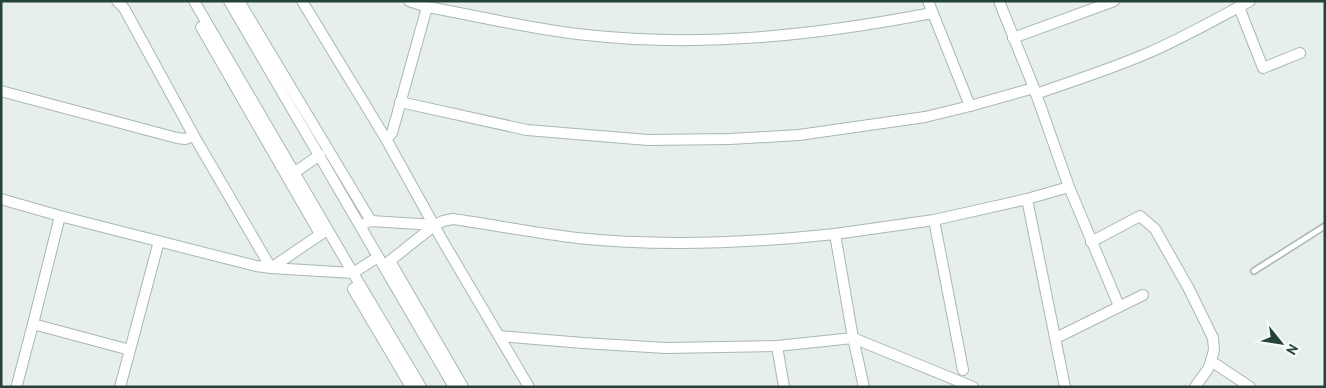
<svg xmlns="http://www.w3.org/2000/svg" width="1326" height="388" font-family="'PT Sans',sans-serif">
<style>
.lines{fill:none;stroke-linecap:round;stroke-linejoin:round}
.service-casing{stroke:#a8b8b2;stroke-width:8}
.minor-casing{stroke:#a8b8b2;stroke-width:12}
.service{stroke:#fff;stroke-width:5}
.minor{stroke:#fff;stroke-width:10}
</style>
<rect width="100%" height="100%" fill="#e6efeb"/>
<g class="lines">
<defs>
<path id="service" d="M1254,271L1325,226"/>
<g id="minor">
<path d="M194,1L353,273L271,268"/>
<path d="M229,1L454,387"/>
<path d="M239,1L371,221"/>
<path d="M302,1L386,139L441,238L529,387"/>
<path d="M409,1L427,7"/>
<path d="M999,1L1034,88L1069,187L1119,306"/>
<path d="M1239,7L1263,68L1300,53"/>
<path d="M201,27L320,234"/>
<path d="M1013,38L1114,1"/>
<path d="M1,91L177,138L185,139L194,136"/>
<path d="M1036,94C1073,81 1111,69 1148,53C1183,38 1216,19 1250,1"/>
<path d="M400,102L527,130L648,140L730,139L799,135L925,117L970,106L928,1"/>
<path d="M970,106L1034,88"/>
<path d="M386,139L392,133L427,7C480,16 533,30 587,35C703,48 818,35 932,13"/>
<path d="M295,172L320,155"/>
<path d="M1,199L60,216L256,266L271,268L194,136L124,8L117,1"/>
<path d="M1027,199L1065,387"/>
<path d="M60,216L33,324L130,350L159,241"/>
<path d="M934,220L963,370"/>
<path d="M366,223L371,221L435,225L386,264"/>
<path d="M435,225L443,221L453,219C494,225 535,233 577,238C663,247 750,243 835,234"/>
<path d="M1091,242L1140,216L1155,229L1189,289L1213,338L1214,350L1211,361L1208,369L1195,387"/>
<path d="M378,257L353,273L421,387"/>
<path d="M390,261L463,387"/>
<path d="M271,268L324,232"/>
<path d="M359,285L353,289L411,387"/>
<path d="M499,336L583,343L666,348L777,346L853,338L973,387"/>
<path d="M1056,338L1143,295"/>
<path d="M777,346L784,387"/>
<path d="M1211,361L1250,387"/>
<path d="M17,385L33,324"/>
<path d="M120,387L130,350"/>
<path d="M864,387L853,338L835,234L934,220L1027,199L1069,187"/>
</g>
</defs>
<use href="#service" class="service-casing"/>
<use href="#minor" class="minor-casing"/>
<use href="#service" class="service"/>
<use href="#minor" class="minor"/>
</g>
<rect width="1326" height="388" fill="none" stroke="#24423a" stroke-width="5"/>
<g transform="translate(1281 343) rotate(120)" stroke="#f7fbf9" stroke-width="4" paint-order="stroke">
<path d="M0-4L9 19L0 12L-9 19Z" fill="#24423a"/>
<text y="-8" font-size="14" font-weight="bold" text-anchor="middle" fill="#24423a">N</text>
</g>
</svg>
